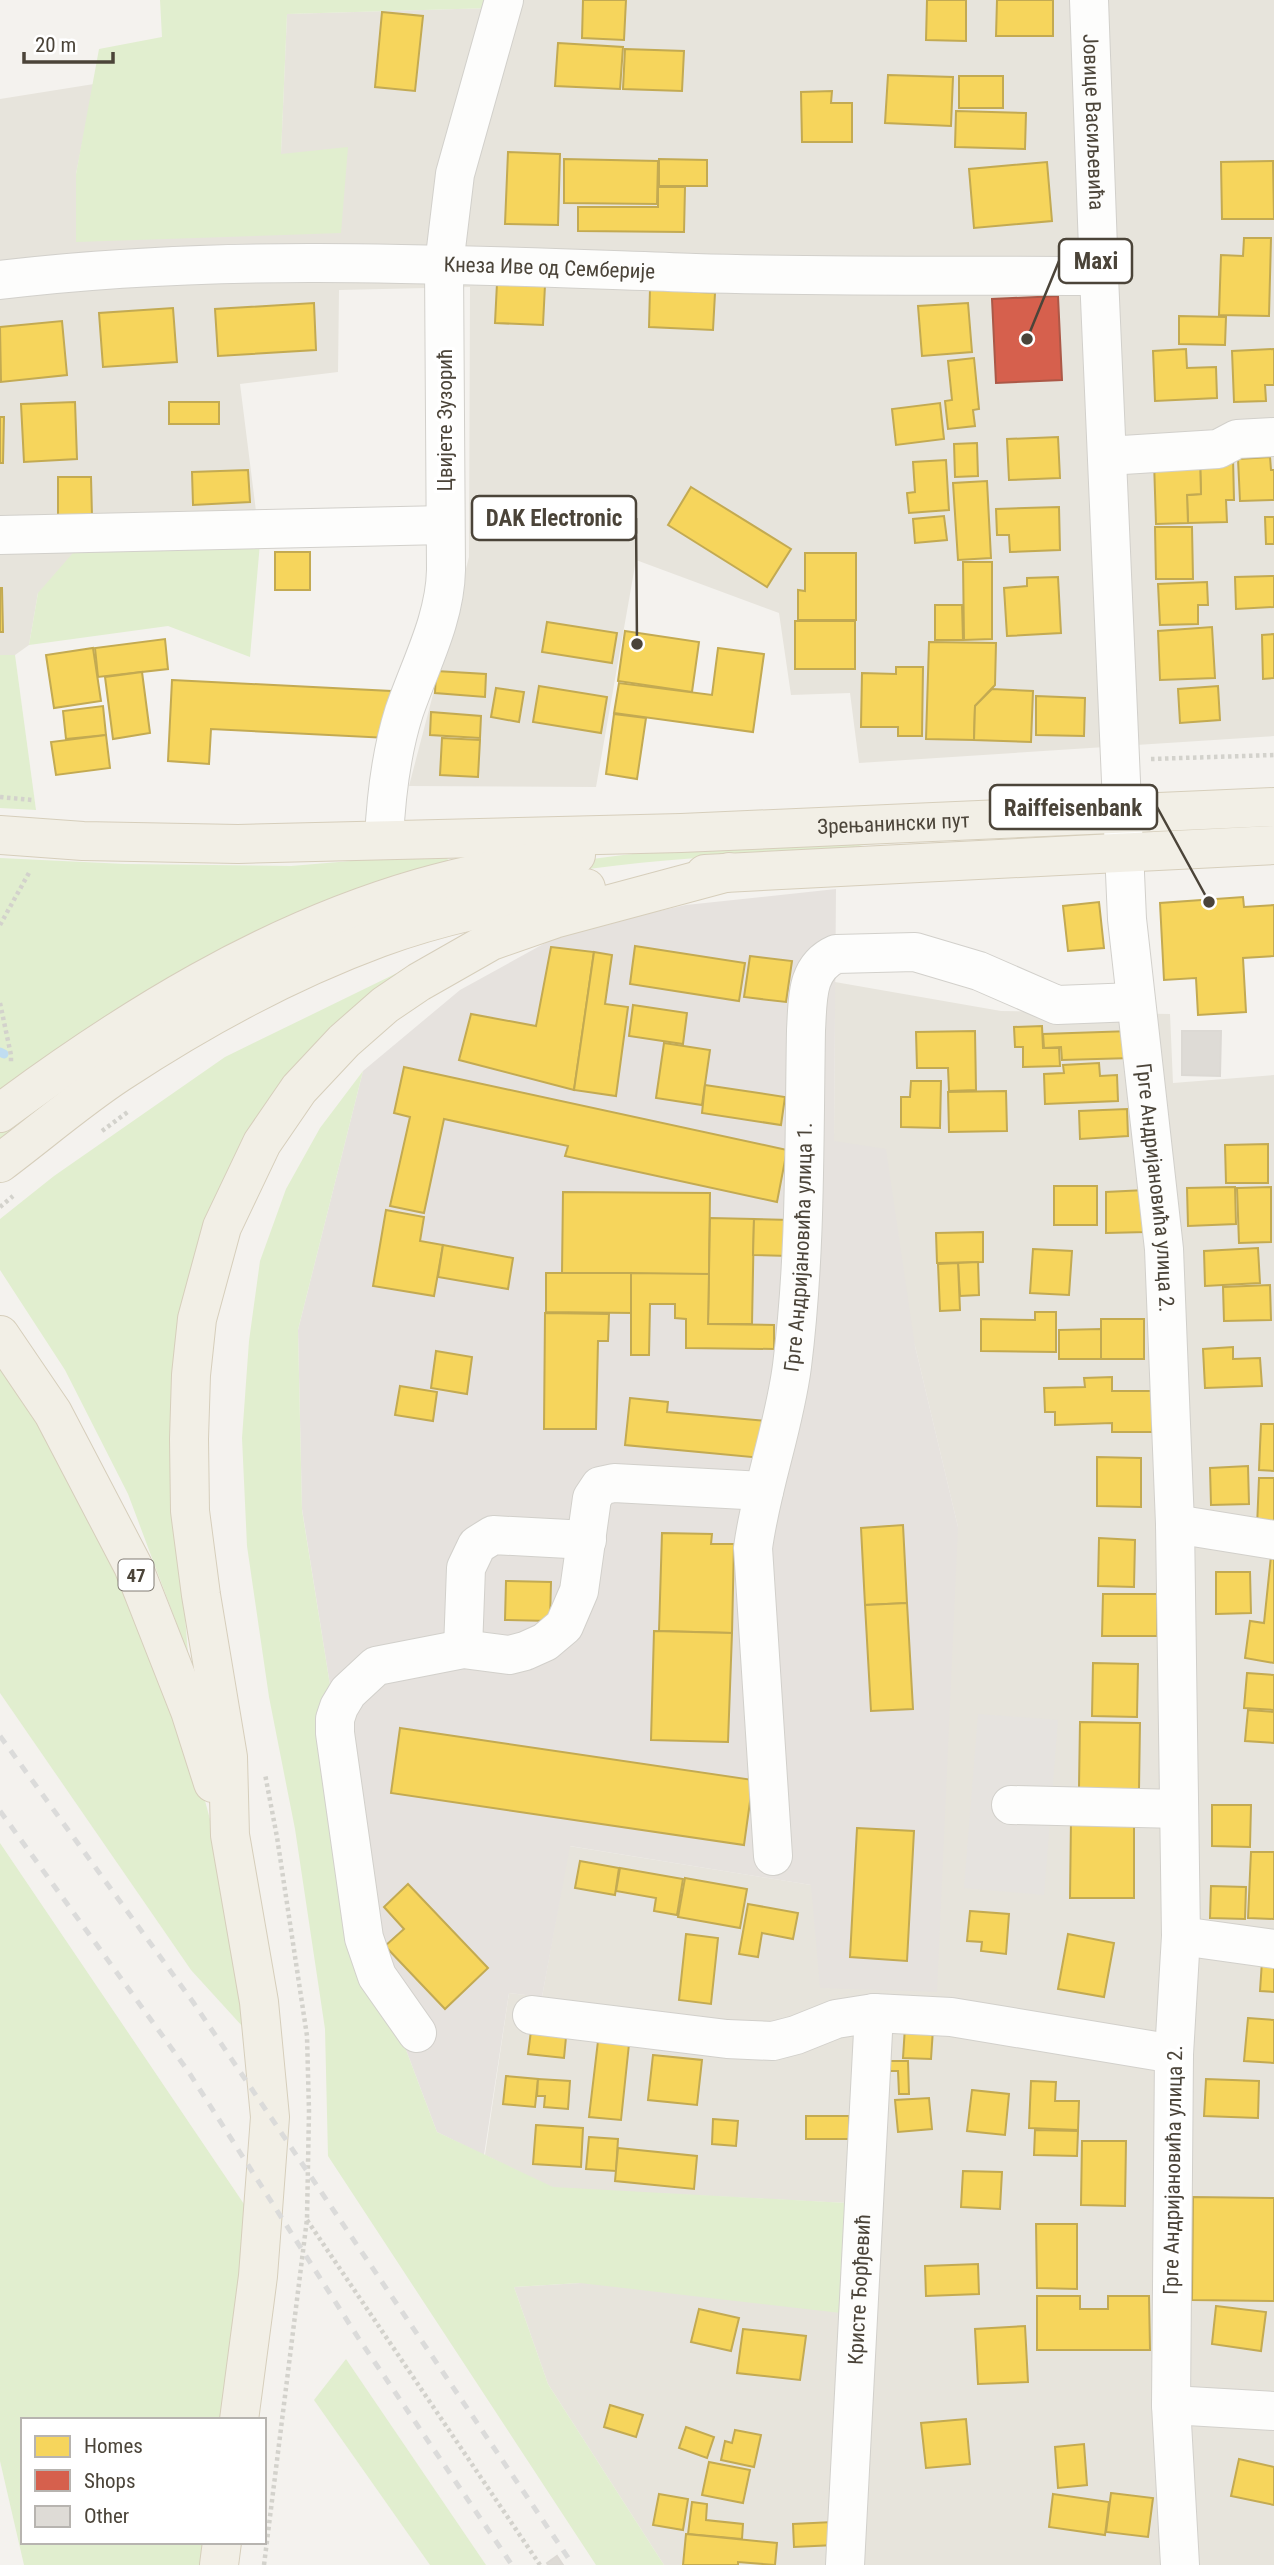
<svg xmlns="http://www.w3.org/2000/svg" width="1274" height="2565" font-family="'Roboto Condensed',sans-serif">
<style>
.residential{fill:#e7e4dc}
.industrial{fill:#e6e2de}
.green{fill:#e1eecf}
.parking{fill:#e6e3df}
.homes{fill:#f6d55c;stroke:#c3aa52;stroke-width:2}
.shops{fill:#d6604d;stroke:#ac5847;stroke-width:2}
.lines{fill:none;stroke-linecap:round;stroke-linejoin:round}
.stream{stroke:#c0ddf1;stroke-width:9}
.building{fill:#dedbd6;stroke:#dcd9d4;stroke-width:2}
.minor-casing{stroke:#d2d0cb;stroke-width:40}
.major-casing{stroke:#d6cebb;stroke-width:40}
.path{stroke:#d3d2cc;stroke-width:4.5;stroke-dasharray:3.5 3.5;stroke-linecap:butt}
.minor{stroke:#fdfdfc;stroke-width:38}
.major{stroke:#f2efe6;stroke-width:38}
.rail{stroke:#dbdbda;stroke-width:5;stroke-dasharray:9 9;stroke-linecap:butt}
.labels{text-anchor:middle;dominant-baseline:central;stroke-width:7;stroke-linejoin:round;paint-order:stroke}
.shield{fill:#fff;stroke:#817c74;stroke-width:2}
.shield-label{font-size:19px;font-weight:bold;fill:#4b4439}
.street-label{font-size:21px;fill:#4b4439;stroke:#fff}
.leader{fill:none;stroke:#4b4439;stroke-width:2.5}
.callout-dot{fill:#4b4439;stroke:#fff;stroke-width:2.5}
.callout{fill:#fff;stroke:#4b4439;stroke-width:2.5}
.callout-label{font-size:23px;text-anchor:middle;font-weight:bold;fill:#4b4439}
</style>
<rect width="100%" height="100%" fill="#f4f2ee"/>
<g class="residential">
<path d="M493,0H1274V736L859,763L850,693L791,695L779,613L636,560L596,787L409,786L469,557L470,287L339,290L338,372L240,384L260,543L38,593L29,645L15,655H0V99L94,84L76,174L281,154L287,14L491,8Z"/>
<path d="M835,982L1001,1011L1170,1014L1173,1083L1274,1075V2565H664L548,2384L514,2287L580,2283L847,2203L553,2188L485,2155L509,1993L542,1997L569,1846L811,1885L958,1527L915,1346L834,1141Z"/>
</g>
<path class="industrial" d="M836,889L834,1141L886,1149L915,1346L958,1527L937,1992L820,1988L811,1885L570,1846L542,1997L509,1993L484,2155L437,2132L394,2018L330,1685L302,1509L298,1330L363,1071L460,990L565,932L686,905Z"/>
<g class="green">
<path d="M160,0H493L492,8L287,14L281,154L348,147L341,233L76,242V174L99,49L162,37Z"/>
<path d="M260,543L250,657L168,626L29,645L38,593L79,546Z"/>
<path d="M0,655H15L36,810L0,808Z"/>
<path d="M851,840L869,844L843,849C751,855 659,858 568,872C534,877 503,887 470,896C455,901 439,904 424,909C271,959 121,1035 0,1144V1130C81,1069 171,1003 263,961C376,908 499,869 623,855C698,846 775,845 851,840Z"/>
<path d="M446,853L449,864L0,1095V858L125,864L291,866Z"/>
<path d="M397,973L290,1076L212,1212L178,1530L188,1654L128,1494L65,1370L0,1270V1219L54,1176L225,1057Z"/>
<path d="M363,1071L298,1330L302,1510L330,1685L394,2018L437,2132L553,2187L847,2203L841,2313L580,2283L514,2287L548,2384L664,2565H596L328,2156L325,2029L295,1829L269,1697L247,1546L242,1438L249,1341L260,1261L286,1189L320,1128Z"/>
<path d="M0,1348L50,1407L177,1697L211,1823L240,1990L243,2027L191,1970L0,1693Z"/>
<path d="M0,1843L248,2210L222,2420H23V2542H207L204,2565H24L0,2461Z"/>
<path d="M346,2359L486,2565H430L314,2400Z"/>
</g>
<path class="parking" d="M978,1714L1058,1720L1044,1895L964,1888Z"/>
<g class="homes">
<path d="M583,0H626L624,40L582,38Z"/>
<path d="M927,0H966V41L926,40Z"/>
<path d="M997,0H1053V36H996Z"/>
<path d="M382,12L423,16L415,91L375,87Z"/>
<path d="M558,43L623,47L620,89L555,86Z"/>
<path d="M625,49L684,51L682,91L623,89Z"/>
<path d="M888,75L953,77L951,126L885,123Z"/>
<rect x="959" y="76" width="44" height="32"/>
<path d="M832,91L831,103H852V142H802L801,92Z"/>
<path d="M956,111L1026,113L1025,149L955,147Z"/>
<path d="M508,152L560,154L558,225L505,224Z"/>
<path d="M564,159L658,161L657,204L564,203Z"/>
<path d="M659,159L707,160V186H659Z"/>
<path d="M1273,161L1274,219H1222L1221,162Z"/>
<path d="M1047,162L1052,221L974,228L969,169Z"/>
<path d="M658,187H685L684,232L578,231V207H658Z"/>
<path d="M1244,238H1271L1269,316L1219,315L1221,255L1243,256Z"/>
<path d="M497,283L545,285L543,325L495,323Z"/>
<path d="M650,289L715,293L713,330L649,327Z"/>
<path d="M314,303L316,350L218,356L215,309Z"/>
<path d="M968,303L972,352L922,356L918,306Z"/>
<path d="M173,308L177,362L103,367L99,313Z"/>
<path d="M1179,316L1226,317L1225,345L1179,344Z"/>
<path d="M62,321L67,375L1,382L0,327Z"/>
<path d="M1186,349L1187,368L1216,367L1217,398L1155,401L1153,351Z"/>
<path d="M1274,349V385H1265L1266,401L1234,402L1232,351Z"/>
<path d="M974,358L979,409L973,410L975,426L948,429L945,401L952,400L948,361Z"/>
<path d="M75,402L77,459L24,462L21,404Z"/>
<rect x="169" y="402" width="50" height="22"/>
<path d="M940,403L944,439L896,445L892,409Z"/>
<path d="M0,417H4L3,463H0Z"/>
<path d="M1058,437L1060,478L1009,480L1007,439Z"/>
<path d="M977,443L978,476L955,477L954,444Z"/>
<path d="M1270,457L1271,470H1274V500L1240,501L1238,459Z"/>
<path d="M1233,458L1234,500H1226L1227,522L1188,523L1187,495L1201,494L1200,460Z"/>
<path d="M946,460L949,510L909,513L907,493L915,492L913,462Z"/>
<path d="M1200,460L1201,494L1187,495L1188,523L1156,524L1154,461Z"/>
<path d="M248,470L250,502L193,505L192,472Z"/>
<path d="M58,477H91L92,516L58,517Z"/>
<path d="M987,481L991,558L958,560L953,483Z"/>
<path d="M691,487L791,549L767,587L668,525Z"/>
<path d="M1059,507L1060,550L1010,552L1009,535H997L996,509Z"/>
<path d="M944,516L947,540L915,543L913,519Z"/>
<path d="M1265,517H1274V544H1266Z"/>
<path d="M1155,527H1192L1193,579H1156Z"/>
<rect x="275" y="552" width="35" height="38"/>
<path d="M805,553H856V620H798V590L805,591Z"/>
<path d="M963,562H992V639L964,640Z"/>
<path d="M1274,576V607L1236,609L1235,577Z"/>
<path d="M1058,577L1061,633L1007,636L1004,588L1027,586V578Z"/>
<path d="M1207,582L1208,605H1198V624L1160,625L1158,584Z"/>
<path d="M0,588H2L3,632H0Z"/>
<path d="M935,605H962L963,640H935Z"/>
<rect x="795" y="621" width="60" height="48"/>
<path d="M547,622L617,633L612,663L542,652Z"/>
<path d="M1212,627L1215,678L1160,680L1158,631Z"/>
<path d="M625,631L699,642L692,692L618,681Z"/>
<path d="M1274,634V678L1263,679L1262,635Z"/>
<path d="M165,639L168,669L98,677L95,648Z"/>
<path d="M929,642L996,643L995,685L975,706L974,740L926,739Z"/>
<path d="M93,648L101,701L54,708L46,655Z"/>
<path d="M718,648L764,654L753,732L614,713L619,683L712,695Z"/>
<path d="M896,667H923L922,736H898V727H861L862,673L896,674Z"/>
<path d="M436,671L486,674L485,697L435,693Z"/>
<path d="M142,672L150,733L113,739L105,677Z"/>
<path d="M172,680L391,691L388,738L211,729L209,764L168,761Z"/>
<path d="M539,686L607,697L601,733L533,722Z"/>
<path d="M1218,686L1220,720L1180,723L1178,689Z"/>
<path d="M496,688L524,692L519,722L491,717Z"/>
<path d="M992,689L1033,691L1031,742L974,740L975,706Z"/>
<path d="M1036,696L1085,698L1084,736L1036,735Z"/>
<path d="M103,706L106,735L66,739L63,711Z"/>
<path d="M431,712L481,716L480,738L430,735Z"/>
<path d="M614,714L646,718L637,779L606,774Z"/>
<path d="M106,735L110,768L56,775L51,742Z"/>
<path d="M442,738L480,740L478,777L440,775Z"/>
<path d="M1243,897L1244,907L1274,905V956L1243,958L1246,1012L1198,1015L1196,978L1164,980L1160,903Z"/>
<path d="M1099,902L1104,948L1068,951L1063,906Z"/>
<path d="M635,946L745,963L739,1001L630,984Z"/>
<path d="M551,947L594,952L574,1090L459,1060L471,1014L536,1026Z"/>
<path d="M594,952L612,955L605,1004L628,1007L616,1096L574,1090Z"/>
<path d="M750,956L792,961L786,1002L744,997Z"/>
<path d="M633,1005L687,1013L683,1044L629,1036Z"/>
<path d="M1042,1026L1043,1048H1059L1060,1066L1023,1067V1047H1015L1014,1027Z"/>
<path d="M975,1031L976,1090L949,1091L948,1068H917L916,1032Z"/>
<path d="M1131,1031L1132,1058L1062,1060L1061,1047L1044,1048L1043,1034Z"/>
<path d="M664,1043L710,1050L702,1105L656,1098Z"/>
<path d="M1099,1063L1100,1076L1117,1075L1118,1101L1045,1104L1044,1074L1064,1073L1063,1065Z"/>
<path d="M404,1067L787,1150L777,1202L565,1156L568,1146L444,1119L424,1213L390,1206L410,1117L394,1113Z"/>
<path d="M911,1081H941L940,1128L901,1127V1097H910Z"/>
<path d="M705,1085L785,1097L781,1125L702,1113Z"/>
<path d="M1006,1091L1007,1131L949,1132L948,1092Z"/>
<path d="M1127,1109L1128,1136L1080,1139L1079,1111Z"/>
<path d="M1268,1144V1183H1226L1225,1145Z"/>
<rect x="1054" y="1186" width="43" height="39"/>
<path d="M1235,1187L1236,1224L1188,1226L1187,1188Z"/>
<path d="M1271,1187V1242L1239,1243L1237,1188Z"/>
<path d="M1145,1190L1146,1232L1106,1233V1192Z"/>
<path d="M563,1192L710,1193L709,1274H562Z"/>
<path d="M386,1210L424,1217L420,1241L443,1245L434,1296L373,1286Z"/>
<path d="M710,1218L754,1219L752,1324H708Z"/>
<path d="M754,1219L790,1220L789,1256L753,1255Z"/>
<path d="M983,1232V1262L937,1263L936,1233Z"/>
<path d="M443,1245L513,1258L508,1289L438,1277Z"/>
<path d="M1258,1248L1260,1283L1205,1286L1204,1251Z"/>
<path d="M1033,1249L1072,1251L1069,1295L1030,1293Z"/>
<path d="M978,1262L979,1295L960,1296L958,1263Z"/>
<path d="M958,1263L960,1310L940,1311L938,1264Z"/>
<path d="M546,1273H631L632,1313L546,1312Z"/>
<path d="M631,1273L709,1274L708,1324L774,1325V1349L686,1348V1319L675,1318V1304H650L649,1355H631Z"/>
<path d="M1270,1285L1271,1320L1224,1321L1223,1287Z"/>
<path d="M1035,1312H1056V1352L981,1351V1319L1035,1320Z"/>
<path d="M545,1313L609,1314L608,1341H598L596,1429H544Z"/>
<rect x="1101" y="1319" width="43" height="40"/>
<path d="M1101,1329V1359H1059V1330Z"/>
<path d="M1233,1347V1359L1260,1358L1262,1386L1205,1388L1203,1349Z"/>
<path d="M436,1351L472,1357L467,1394L431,1388Z"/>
<path d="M1112,1377V1391H1152V1432H1112V1423L1055,1425V1412H1045L1044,1388L1085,1387L1084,1378Z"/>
<path d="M400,1386L437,1392L433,1421L395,1415Z"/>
<path d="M630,1398L668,1402L667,1412L766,1421L762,1458L625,1445Z"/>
<path d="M1261,1424H1274V1471L1259,1470Z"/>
<path d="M1097,1457L1141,1458V1507L1097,1506Z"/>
<path d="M1248,1466L1249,1504L1211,1505L1210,1468Z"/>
<path d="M1259,1478H1274V1528L1257,1527Z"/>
<path d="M903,1525L907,1603L865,1605L861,1528Z"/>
<path d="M662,1533L712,1534L711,1544H734L732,1633L659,1631Z"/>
<path d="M1099,1538L1135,1540L1134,1587L1098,1586Z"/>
<path d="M1271,1556H1274V1663L1245,1658L1250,1621L1264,1623Z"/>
<path d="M1216,1572H1250L1251,1613L1216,1614Z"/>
<path d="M506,1581L551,1582L550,1621L505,1620Z"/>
<path d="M1103,1594H1157V1636H1102Z"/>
<path d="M907,1603L913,1709L871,1711L865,1605Z"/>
<path d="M654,1631L732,1633L728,1742L651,1740Z"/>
<path d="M1093,1663L1138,1664L1137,1717L1092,1716Z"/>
<path d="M1247,1673L1274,1675V1710L1244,1708Z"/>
<path d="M1248,1710L1274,1712V1743L1245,1741Z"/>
<path d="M1080,1722L1140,1723L1139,1790L1079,1788Z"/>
<path d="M400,1728L753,1780L744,1845L391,1793Z"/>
<path d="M1212,1805H1251L1250,1847L1212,1846Z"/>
<path d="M1071,1819H1134V1898H1070Z"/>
<path d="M857,1828L914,1831L907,1961L850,1957Z"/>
<path d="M1251,1852H1274V1919L1248,1918Z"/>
<path d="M580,1861L619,1868L615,1895L575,1888Z"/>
<path d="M620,1868L683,1879L677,1915L654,1911L656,1898L616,1891Z"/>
<path d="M685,1878L747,1889L740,1928L678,1917Z"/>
<path d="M408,1884L488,1968L445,2009L385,1946L404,1929L384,1907Z"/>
<path d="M1211,1886L1246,1887L1245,1919L1210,1918Z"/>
<path d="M748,1904L798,1913L793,1939L762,1933L758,1957L739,1954Z"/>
<path d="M970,1911L1009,1914L1006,1954L981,1951L982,1942L967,1941Z"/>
<path d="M686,1934L718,1938L711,2004L679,2000Z"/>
<path d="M1068,1934L1114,1943L1104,1997L1058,1989Z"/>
<path d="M1262,1961H1274V1992L1260,1991Z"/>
<path d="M1248,2018L1274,2020V2063L1244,2061Z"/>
<path d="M532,2023L567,2027L564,2058L528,2054Z"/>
<path d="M905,2027L933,2029L931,2059L903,2058Z"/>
<path d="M598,2041L629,2044L621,2120L589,2117Z"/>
<path d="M653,2055L702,2060L697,2105L648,2100Z"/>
<path d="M890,2061H908L909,2094H899L898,2071H889Z"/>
<path d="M506,2076L538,2079L535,2107L503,2104Z"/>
<path d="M538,2079L570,2081L568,2109L544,2107L545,2096H537Z"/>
<path d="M1206,2079L1259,2081L1258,2118L1204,2116Z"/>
<path d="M1031,2081L1056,2082L1055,2101H1079L1078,2130L1029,2128Z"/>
<path d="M972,2090L1009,2094L1005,2135L967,2131Z"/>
<path d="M929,2098L932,2129L898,2132L895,2100Z"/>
<rect x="806" y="2116" width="43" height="23"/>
<path d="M713,2119L738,2121L736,2146L712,2144Z"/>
<path d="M536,2125L583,2128L581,2167L533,2164Z"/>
<path d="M1035,2130L1078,2131L1077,2156L1034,2155Z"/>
<path d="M589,2137L618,2139L616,2171L586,2169Z"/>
<path d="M1082,2141H1126L1125,2206L1081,2205Z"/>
<path d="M618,2148L697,2156L694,2189L615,2181Z"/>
<path d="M963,2171L1002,2172L1000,2209L961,2207Z"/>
<path d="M1193,2197L1274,2198V2301L1192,2300Z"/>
<path d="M1036,2224H1077V2289L1037,2288Z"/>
<path d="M978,2264L979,2294L926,2296L925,2266Z"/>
<path d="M1037,2296H1080V2309H1108V2296H1149L1150,2350H1037Z"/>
<path d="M1216,2306L1266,2312L1261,2351L1212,2344Z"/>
<path d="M699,2309L739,2318L731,2351L691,2342Z"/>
<path d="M1025,2326L1028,2382L978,2384L975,2329Z"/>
<path d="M743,2329L806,2336L800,2380L737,2373Z"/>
<path d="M610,2405L643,2415L636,2437L604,2427Z"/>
<path d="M966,2419L970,2464L926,2468L921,2423Z"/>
<path d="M686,2427L714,2437L707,2458L679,2448Z"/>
<path d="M735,2430L761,2435L754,2467L721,2460L725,2441L732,2443Z"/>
<path d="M1084,2444L1087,2485L1058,2488L1055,2447Z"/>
<path d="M1239,2459L1274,2467V2505L1231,2496Z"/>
<path d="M709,2462L750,2470L743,2503L702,2495Z"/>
<path d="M1111,2493L1153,2498L1148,2537L1106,2532Z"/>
<path d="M659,2494L688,2499L683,2530L653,2525Z"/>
<path d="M1053,2494L1109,2502L1105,2535L1049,2527Z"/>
<path d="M692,2502L707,2504L706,2520L743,2524L742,2539L688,2534Z"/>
<path d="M833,2522L835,2545L794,2547L793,2524Z"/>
<path d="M686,2534L777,2543L775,2565L738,2562V2565H683Z"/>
</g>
<path class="shops" d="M1058,296L1062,380L996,383L992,299Z"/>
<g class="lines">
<path class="stream" d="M0,1052L4,1054"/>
</g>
<g class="building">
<path d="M1182,1031H1221L1220,1076L1182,1075Z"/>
<path d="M557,2556L563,2565H548L547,2563Z"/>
</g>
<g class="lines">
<defs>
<g id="minor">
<path id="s1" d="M1089,0L1099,276L1127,919L1164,1249L1175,1524L1181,1936L1174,2054L1171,2405L1180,2565"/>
<path id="s2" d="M0,280C230,252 464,265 695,273C830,277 964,275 1099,276"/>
<path d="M1107,456L1218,449L1237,439L1274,437"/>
<path d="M0,535L445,525"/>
<path d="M384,839C386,797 391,753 404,712C420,665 445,620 446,570L444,265L455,174L504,0"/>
<path d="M1175,1524L1274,1540"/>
<path d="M463,1649L466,1568L477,1545L493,1535L587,1540"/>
<path d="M1011,1805L1179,1809"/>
<path id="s3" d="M773,1856L753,1548C761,1487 784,1428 792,1366C806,1255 804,1142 806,1030C808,1000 805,968 836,954L915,952L979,971L1057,1005L1135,1002"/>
<path d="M1181,1936L1274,1949"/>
<path d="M532,2015L727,2039L773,2041L796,2035L836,2019L874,2013L951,2017L1174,2054"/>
<path d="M417,2033L377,1976L364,1938L335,1733V1719L339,1707L348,1692L376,1666L463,1649L509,1655L525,1651L545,1642L564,1626L579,1591L592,1498L600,1486L614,1483L764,1491"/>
<path d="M1171,2405L1274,2411"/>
<path id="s4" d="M845,2565L874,2013"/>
</g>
<g id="major">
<path id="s5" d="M0,835L83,841L238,844L681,833L1274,807"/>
<path d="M705,874L1274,845"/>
<path d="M0,1113C128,1018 265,933 420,888C471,873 523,864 576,855"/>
<path d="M0,1163C40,1133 78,1100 119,1073C201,1019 287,972 379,938C446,913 516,901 586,888"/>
<path d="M0,1335L53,1413L133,1566L190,1711L213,1783"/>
<path d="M239,2420L258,2276L270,2117L259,2002L230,1835L228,1757L201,1595L190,1511L189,1439L191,1375L197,1319L222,1227L262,1143L299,1089L344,1041L385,1005L419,982L491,941L554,919L729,872"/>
<path d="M219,2565L222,2542"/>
</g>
</defs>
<use href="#minor" class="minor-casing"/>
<use href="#major" class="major-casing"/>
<g class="path">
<path d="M1151,759L1274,755"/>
<path d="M0,797L32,800"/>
<path d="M0,925L30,871"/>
<path d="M0,1003L11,1055V1064"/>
<path d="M102,1131L129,1111"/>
<path d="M0,1207L13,1196"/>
<path d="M307,2220L540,2565"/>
<path d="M264,2565L307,2219L309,2111L307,2036L277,1837L265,1774"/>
</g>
<use href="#minor" class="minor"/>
<use href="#major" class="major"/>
<g class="rail">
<path d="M0,1736L193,2002L573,2565"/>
<path d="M0,1811L188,2071L359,2339L512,2565"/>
</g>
</g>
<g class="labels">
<rect class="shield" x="118.5" y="1559.5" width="35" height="31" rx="5"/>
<g class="shield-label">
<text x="136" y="1575">47</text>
</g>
<g class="street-label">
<text stroke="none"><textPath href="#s1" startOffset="122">Јовице Васиљевића</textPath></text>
<text stroke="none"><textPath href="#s2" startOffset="550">Кнеза Иве од Семберије</textPath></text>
<text transform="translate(445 420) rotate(-90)">Цвијете Зузорић</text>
<text stroke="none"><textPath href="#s5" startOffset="894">Зрењанински пут</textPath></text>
<text stroke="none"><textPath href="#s1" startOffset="1190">Грге Андријановића улица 2.</textPath></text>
<text stroke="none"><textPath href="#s3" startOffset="614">Грге Андријановића улица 1.</textPath></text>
<text transform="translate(1173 2170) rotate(-89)">Грге Андријановића улица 2.</text>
<text stroke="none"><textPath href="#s4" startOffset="276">Кристе Ђорђевић</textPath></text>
</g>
</g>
<path class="leader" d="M1027 339L1059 261M637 644L636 518M1209 902L1157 807"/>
<g class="callout-dot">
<circle cx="1027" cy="339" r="7"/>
<circle cx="637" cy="644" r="7"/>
<circle cx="1209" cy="902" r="7"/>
</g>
<g class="callout">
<rect x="1059" y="239" width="73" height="44" rx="7"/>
<rect x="472" y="496" width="164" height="44" rx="7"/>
<rect x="990" y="785" width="167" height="44" rx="7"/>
</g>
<g class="callout-label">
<text x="1096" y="269">Maxi</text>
<text x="554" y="526">DAK Electronic</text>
<text x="1073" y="816">Raiffeisenbank</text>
</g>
<rect x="21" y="2418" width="245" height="126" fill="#ffffff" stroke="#b7b4b0" stroke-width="2"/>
<rect x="35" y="2436" width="35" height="21" fill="#f6d55c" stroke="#b7b4b0" stroke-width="2"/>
<text x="84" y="2453" font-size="21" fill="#4b4439">Homes</text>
<rect x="35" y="2470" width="35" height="21" fill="#d6604d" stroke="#b7b4b0" stroke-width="2"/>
<text x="84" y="2488" font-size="21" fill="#4b4439">Shops</text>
<rect x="35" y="2506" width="35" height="21" fill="#dedbd6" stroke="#b7b4b0" stroke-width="2"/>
<text x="84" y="2523" font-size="21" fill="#4b4439">Other</text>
<path d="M24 52v10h89v-10" fill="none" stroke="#4b4439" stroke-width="3.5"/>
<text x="35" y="52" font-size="21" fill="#4b4439" stroke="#ffffff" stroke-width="5" paint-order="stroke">20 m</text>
</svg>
